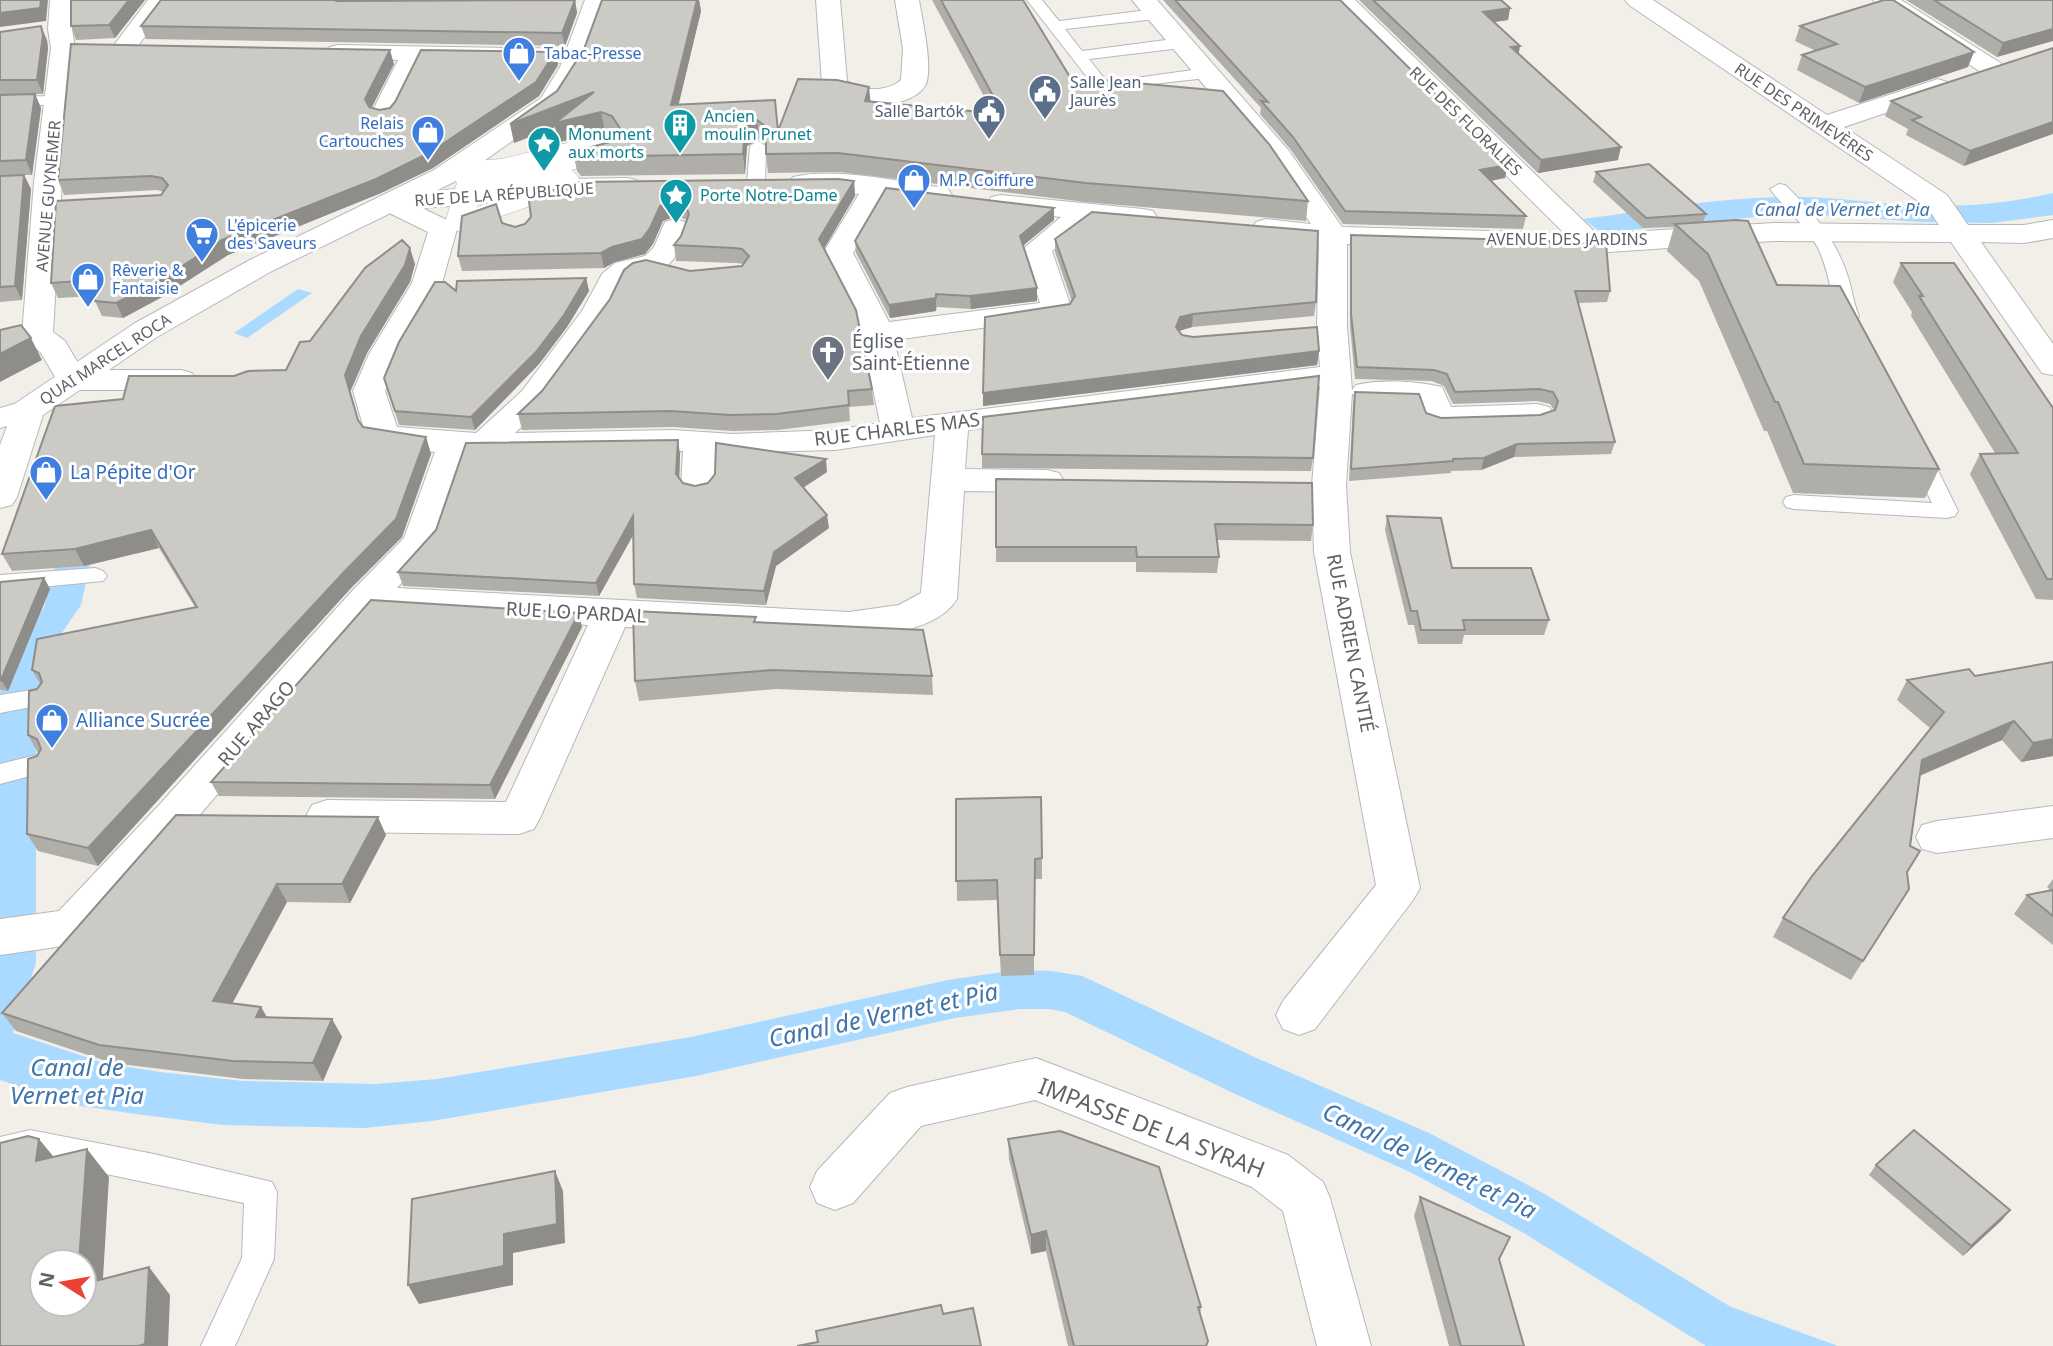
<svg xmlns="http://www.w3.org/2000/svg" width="2053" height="1346" font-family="'Noto Sans',sans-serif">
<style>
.water{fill:#aadaff}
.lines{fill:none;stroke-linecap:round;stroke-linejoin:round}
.service-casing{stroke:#b5b8bc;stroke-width:2}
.pedestrian-casing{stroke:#b5b8bc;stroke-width:1}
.minor-casing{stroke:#b5b8bc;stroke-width:2}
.tertiary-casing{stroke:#b5b8bc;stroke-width:2}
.secondary-casing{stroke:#b6babf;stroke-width:2}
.service{fill:#fff;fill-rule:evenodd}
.pedestrian{fill:#fff;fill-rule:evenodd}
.minor{fill:#fff;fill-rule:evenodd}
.tertiary{fill:#fff;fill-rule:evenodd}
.secondary{fill:#fff;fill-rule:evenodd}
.wall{fill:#afaea9}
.shaded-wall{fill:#8f8d8a}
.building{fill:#cccac5;stroke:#8f8d8a;stroke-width:2}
.labels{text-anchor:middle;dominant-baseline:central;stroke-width:6;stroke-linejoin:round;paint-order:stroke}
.far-shop-label{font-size:16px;fill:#366cbe;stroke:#fff;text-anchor:start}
.far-service-label{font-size:16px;fill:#4e5e75;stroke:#fff;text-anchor:start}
.far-street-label{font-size:16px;fill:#5f6368;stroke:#fff}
.far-culture-label{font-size:16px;fill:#0d838f;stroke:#fff;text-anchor:start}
.far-water-label{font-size:18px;font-style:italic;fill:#4174aa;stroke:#fff}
.worship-label{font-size:19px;fill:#5b616d;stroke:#fff;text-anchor:start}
.street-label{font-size:19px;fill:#5f6368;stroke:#fff}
.shop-label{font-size:19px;fill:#366cbe;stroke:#fff;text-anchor:start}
.near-street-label{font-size:23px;fill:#5f6368;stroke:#fff}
.near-water-label{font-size:24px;font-style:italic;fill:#4174aa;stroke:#fff}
</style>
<rect width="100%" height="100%" fill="#f1efe8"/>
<g class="water">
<path d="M2053,193V215L1992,223L1921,222L1807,214L1774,215L1602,233L1583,219C1654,210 1726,196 1797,197C1834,197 1872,203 1909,205C1958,208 2006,204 2053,193Z"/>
<path d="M298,289L312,293L247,338L234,333Z"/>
<path d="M110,473L81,605L46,656L36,719V963L13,1033L104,1063L160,1072L243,1081L376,1084L437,1079L691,1037L948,980L1016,970L1052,971L1082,976L1252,1056L1429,1133L1543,1193L1731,1307L1838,1346H1706L1522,1232L1410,1172L1233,1093L1065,1012L1049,1009H1019L955,1018L696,1076L432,1121L364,1128L223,1125L136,1114L74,1105L0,1080V693L12,656L44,607L80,478Z"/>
</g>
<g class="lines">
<defs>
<g id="service">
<path d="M1027,0H1042L1059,21L1156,9L1164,14L1156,19L1065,29L1082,51L1181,38L1189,43L1181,48L1089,59L1107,82L1207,68L1215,73L1207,78L1097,90Z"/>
<path d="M56,96L62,98L64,101L62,104L0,107V97Z"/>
<path d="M758,141L766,146L765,183L756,188L747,183L750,146Z"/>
<path d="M1779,184L1785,185C1812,211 1835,238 1847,274C1852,288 1853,302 1859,316L1856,320H1842L1839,316C1830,294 1829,270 1818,248C1806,225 1786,210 1770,189Z"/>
<path d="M1919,447L1927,449L1930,454L1958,511L1955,516L1947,518L1794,509L1786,507L1783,502L1786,497L1794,495L1932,503L1908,454L1911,449Z"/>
<path d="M95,568L103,571L107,576L103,581L0,591V575Z"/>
<path d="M38,689L47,692L50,698L47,704L0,713V695Z"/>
<path d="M36,755L45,758L49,765L45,772L0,784V764Z"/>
<path d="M30,1130L154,1154L272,1182L277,1192L274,1259L235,1346H201L242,1258L244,1203L30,1158L0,1165V1137Z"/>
</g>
<path id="pedestrian" d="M604,134L613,137L624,152L620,157L571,170L578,176L582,193L578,199L530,206L459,231L449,229L445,223L457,183L452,176L471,161L502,159ZM482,189L487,197L496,199L507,197L477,207Z"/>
<g id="minor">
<path d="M148,0H172L132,54L123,56L114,54L111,49Z"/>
<path d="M816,0H840L847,81C863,92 887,92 901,80L903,49L895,0H919C922,18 934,71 925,86C908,113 839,108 822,83Z"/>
<path d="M1132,0H1157L1289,151L1342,227L1564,233L1330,0H1355L1597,234L1773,223L1939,225L1927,207L1629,5L1625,0H1653L1827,115L1929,82L1938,79L1947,82L1951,87L1947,92L1844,127L1947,195L1968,225H2024L2053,220V238L2024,243L1981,242L2053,344V375L2042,373L1951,242L1773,241L1609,252L1347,244V326L1352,390L1356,385C1381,379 1417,381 1442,387L1451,407L1537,404L1549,407L1553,414L1549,421L1537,424L1438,427L1426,424L1418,403L1356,399L1352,393L1346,485L1350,552L1420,888L1413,900L1315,1029L1299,1035L1283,1029L1276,1015L1283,1001L1376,885L1314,552L1312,485L1320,386L968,430L965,469L1047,470L1059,473L1064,481L1059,489L1047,492L964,491L957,599C926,650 800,636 748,633C707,631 666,629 625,627L540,818L534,829L519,834L327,832L312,827L306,816L312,805L327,800L506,802L588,625L375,612L190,826L87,940L71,945L0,955V919L59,911L160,804L353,590L404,538L435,452L371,443L366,436L353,391L369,354L412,283L428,232L379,208L375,202L379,196L568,179L627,178L637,180L641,186L637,192L422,208L453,223L457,229L442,283L401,354L385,391L397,427L476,433L522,391L582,311L602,274L615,263L645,256L654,247L665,222L675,219L685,222L689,228L681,250L665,269L635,276L625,284L611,313L544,405L515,433L673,430L733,434L835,430L880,423L860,325L823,253L859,194L793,189L789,183L793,177C835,167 895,181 938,187L948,189L952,195L948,201L938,203L885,197L853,253L889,322L1040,303L1023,249L1061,217L991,209L987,203L991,197L1001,195L1143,209L1153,211L1157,217L1153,223L1143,225L1093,221L1052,251L1072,310L1068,316L894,340L912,418L1320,367L1317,326L1319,242L1256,234L1252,228L1256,222L1266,219L1311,224L1269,162ZM935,435L921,593L899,605L849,612L397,588L438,543L468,454L683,451L681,486L686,494L698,497L710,494L715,486L716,453L835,450Z"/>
<path d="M1873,0H1901L2002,64L2005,69L2002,74L1993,76L1984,74L1877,5Z"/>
<path d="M338,45L576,49L585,51L588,56L585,61L576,63L423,61L397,114L393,119L384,122L375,119L371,114L398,60L329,57L326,52L329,47Z"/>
<path d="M72,370H181L192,373L197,380L192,387L181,390H72L61,387L56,380L61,373Z"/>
<path d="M28,400L40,403L44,410L40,417L0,428V408Z"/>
<path d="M2053,806V838L1937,853L1922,849L1916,837L1922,825L1937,821Z"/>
<path d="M1036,1058L1288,1155L1323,1182L1330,1198L1371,1346H1317L1283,1211L1252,1187L1035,1100L921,1126L853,1203L835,1210L817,1203L810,1187L817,1171L890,1093L907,1087Z"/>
</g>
<path id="tertiary" d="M50,0H74L72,29L75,48L62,182L53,332L65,341L88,380L83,387L72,390L61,387L41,353L22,335L34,182L51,48L48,29Z"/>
<path id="secondary" d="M585,0H609L585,67L559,108L454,182L270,272L157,337L43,415L17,497L12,505L0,508V445L16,403L135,323L250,260L434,170L541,98L560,67Z"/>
</defs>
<use href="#service" class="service-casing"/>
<use href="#pedestrian" class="pedestrian-casing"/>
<use href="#minor" class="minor-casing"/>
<use href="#tertiary" class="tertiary-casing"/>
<use href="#secondary" class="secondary-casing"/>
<use href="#service" class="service"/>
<use href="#pedestrian" class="pedestrian"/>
<use href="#minor" class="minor"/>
<use href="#tertiary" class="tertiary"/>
<use href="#secondary" class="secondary"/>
</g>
<g class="wall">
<path d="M145,0L115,38L76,40L71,26Z"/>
<path d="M575,0L577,13L565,46L146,39L141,26L350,1Z"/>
<path d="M602,0H699L701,11L678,105L775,100L778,130L870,101L993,113L932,0H1023L1070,77L1308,201L1306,221L1085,202L839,172L768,173L766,154V144L759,139L747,146L745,174L581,176L577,171L573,152L617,140L618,139L615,135L605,132L559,142L555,127L514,143L557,91L584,49Z"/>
<path d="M1163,0H1340L1508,165L1505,178L1491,181L1526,216L1523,229L1343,224L1291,150L1260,114L1261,108Z"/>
<path d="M1359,0H1501L1510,8L1508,20L1494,22L1518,54L1618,160L1538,173Z"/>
<path d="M1906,0H2053L1997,57Z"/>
<path d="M1800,26L1968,67L1859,103L1797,70L1802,55L1816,51L1795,41Z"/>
<path d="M0,32L47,40L48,48L43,94H35L41,108L32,175H0V95L35,94H0Z"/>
<path d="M2053,48L1964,166L1906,135L1908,129L1885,116L1891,101Z"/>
<path d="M555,52L558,65L539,96L433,168L381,193L228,255L164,296L123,318L102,316L95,301V296L58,298L51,283L161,195L164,192L157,190L64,195L58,180L394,64L371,108L379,110L390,108Z"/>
<path d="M1596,172L1706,214L1703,222L1777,285L1939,469L1925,498L1793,493L1767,431H1764L1699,281L1667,251L1674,227L1643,228L1593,182Z"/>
<path d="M24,175L31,189L22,300L0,302V176Z"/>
<path d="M854,181L855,196L824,248L872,389L874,405L849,407L850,421L778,430L733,431L673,427L522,430L518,414L690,271L742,266L744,264L736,263L676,261L674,245L681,236L687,220L676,216L663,221L653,244L645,254L615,262L604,268L462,271L458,256L502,223L515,227L525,224L531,217Z"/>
<path d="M1054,208V220L1023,246L1037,288V301L971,309L937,307L936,311L890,318L856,253L855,241Z"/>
<path d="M1351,235L1610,291L1607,302L1578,303L1615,442L1611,454L1514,457L1481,470L1451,471V473L1349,481L1353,404L1355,392L1441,418L1540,415L1554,410L1550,404L1537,401L1453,404L1444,386L1432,381L1355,379L1350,326V247Z"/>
<path d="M1055,239L1316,302L1314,316L1192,327L1179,331L1182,335L1193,337L1319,351L1317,365L983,406L1072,302L1055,252Z"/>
<path d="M1901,263L2053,408V600L2036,599L1970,474L1980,454L1995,453L1911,316L1912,312L1893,282Z"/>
<path d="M415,264L410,282L367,353L350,392L359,422L363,427L426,437L431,454L402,537L351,588L98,866L38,851L27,834L37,756L38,753L28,735L37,689L40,684L32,670L195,607L159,548L84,566L12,571L2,554L123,399L234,376L286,370L310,341Z"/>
<path d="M586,278L589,291L567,327L539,364L475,430L399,425L384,378L456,291Z"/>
<path d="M680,454L679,478L683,483L695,486L827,472L803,488L829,528L776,566L766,605L637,598L634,584L633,535L599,596L403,586L398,572Z"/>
<path d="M982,454L1313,458L1311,471L982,468Z"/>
<path d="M996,479L1313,525L1311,541L1217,540L1219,557L1217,573L1136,572V562H996Z"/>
<path d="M1387,516L1452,568L1549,620L1544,635H1464L1462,644H1418L1414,625H1408L1385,530Z"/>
<path d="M44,578L50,589L8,691L0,690V585Z"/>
<path d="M756,622L932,676L933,695L776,689L639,701L635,681Z"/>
<path d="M582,627L495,799L219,796L211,782Z"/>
<path d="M1969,669L2053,756L2021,762L2002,740L1920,776L1907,873L1909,889L1851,980L1773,937L1783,918L1931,729L1897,700L1907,680Z"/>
<path d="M956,799L1042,858V879H1034V975L1001,976L997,900L957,901Z"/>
<path d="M176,815L386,835L350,903L287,902L232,1003L261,1007L267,1017L332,1019L342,1037L323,1081L243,1079L112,1063L16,1031L2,1013Z"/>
<path d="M2053,879V945L2014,914L2027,895L2050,890L2047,887Z"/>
<path d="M1008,1139L1201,1307L1200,1315L1207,1346H1068L1046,1251L1031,1254L1009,1159Z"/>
<path d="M1876,1165L2010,1210L2002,1220L1963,1256L1869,1175Z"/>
<path d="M1420,1197L1500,1261L1524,1346H1449L1414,1216Z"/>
</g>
<g class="shaded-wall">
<path d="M41,0H48L46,21L0,27V13Z"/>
<path d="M129,0H145L115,38L109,25Z"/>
<path d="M575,0L577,13L565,46L562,33Z"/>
<path d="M697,0H699L701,11L674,124L671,105Z"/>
<path d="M1510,8L1508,20L1480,24L1483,12Z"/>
<path d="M41,26L47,40L48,48L43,94L37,80Z"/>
<path d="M2053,29V41L1997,57L2003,43Z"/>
<path d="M1520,46L1518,58L1511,47Z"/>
<path d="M390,50L394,64L369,113L365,99Z"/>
<path d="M555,52L558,65L539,96L433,168L381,193L228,255L164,296L123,318L116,303L222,240Z"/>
<path d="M1974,52L1968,67L1859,103L1865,87Z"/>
<path d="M869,87L871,106L865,101Z"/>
<path d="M594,92L601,112L605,132L559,142L555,127L514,143L510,124Z"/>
<path d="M35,94L41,108L32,175L26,160Z"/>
<path d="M757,120L759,139L747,146L745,174L743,154L745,127Z"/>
<path d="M2053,122V134L1964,166L1970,151Z"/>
<path d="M1621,147L1618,160L1538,173L1541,160Z"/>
<path d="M1508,165L1505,178L1477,183L1480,170Z"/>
<path d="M24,175L31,189L22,300L15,286Z"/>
<path d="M854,181L855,196L821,254L819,239Z"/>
<path d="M673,201L676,216L663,221L653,244L645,254L615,262L604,268L601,253L660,206Z"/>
<path d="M1054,208V220L1020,248V236Z"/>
<path d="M410,248L415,264L410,282L367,353L350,392L363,437L345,375L361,336Z"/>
<path d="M586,278L589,291L567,327L539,364L475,430L471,417Z"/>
<path d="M1037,288V301L971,309L970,296Z"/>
<path d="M936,294V311L890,318L889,305Z"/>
<path d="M1193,314L1192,327L1179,331L1176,327L1180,317Z"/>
<path d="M31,338L42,360L0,382V354Z"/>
<path d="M1319,351L1317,365L983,406V393Z"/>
<path d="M426,437L431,454L402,537L351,588L98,866L88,848Z"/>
<path d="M678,440L680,454L679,487L676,474Z"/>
<path d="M1517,444L1514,457L1481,470L1484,458Z"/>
<path d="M826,459L827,472L796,492L795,478Z"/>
<path d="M827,515L829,528L776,566L766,605L764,591L774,552Z"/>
<path d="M633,516L636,530L599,596L596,583Z"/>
<path d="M151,530L159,548L84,566L75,549Z"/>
<path d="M44,578L50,589L8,691L1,680Z"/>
<path d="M579,613L582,627L495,799L490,785Z"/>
<path d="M2014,721L2002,740L1911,779L1922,760Z"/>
<path d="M2053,739V756L2021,762L2033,743Z"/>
<path d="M378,817L386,835L350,903L342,884Z"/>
<path d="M277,884L287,902L224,1019L213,1001Z"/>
<path d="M261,1007L271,1025L256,1017Z"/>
<path d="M332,1019L342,1037L323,1081L313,1063Z"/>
<path d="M39,1139L62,1167L36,1161Z"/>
<path d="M87,1149L109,1177L101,1312L84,1293V1262H79Z"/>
<path d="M555,1171L563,1191L565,1243L513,1253V1285L419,1304L408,1285L504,1234Z"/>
<path d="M2010,1210L2002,1220L1963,1256L1971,1246Z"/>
<path d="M1046,1231V1251L1031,1254V1235Z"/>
<path d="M149,1267L170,1295L168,1346H138Z"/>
</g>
<g class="building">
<path d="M0,0H41L40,8L0,13Z"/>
<path d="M71,0H129L109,25L71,26Z"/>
<path d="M161,0H338L337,1L575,0L562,33L141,26Z"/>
<path d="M602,0H697L671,105L775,100L778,131L798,79L837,80L869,87L865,101L1003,114L941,0H1023L1070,77L1223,91L1269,144L1308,201L1086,183L838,153L766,154V127L757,120L745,127L743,154L577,157L573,152L617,140L623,133L612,116L601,112L555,123L594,92L510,124L557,91L584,49Z"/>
<path d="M1175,0H1340L1508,165L1480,170L1526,216L1345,211L1293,137L1261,101L1268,102Z"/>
<path d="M1373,0H1501L1510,8L1483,12L1520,46L1511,47L1621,147L1541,160Z"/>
<path d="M1884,0H1893L1974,52L1865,87L1802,55L1837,44L1800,26Z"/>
<path d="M1934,0H2053V29L2003,43Z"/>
<path d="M41,26L43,35L37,80H0V32Z"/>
<path d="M71,44L390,50L365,99L369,107L379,110L390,108L395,102L421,50L555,52L536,82L429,153L376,179L222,240L158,282L116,303L95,301L93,280L51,283L56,201L161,195L168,185L162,178L151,176L58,180Z"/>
<path d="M2053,48V122L1970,151L1912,120L1921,117L1891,101Z"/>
<path d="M35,94L26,160L0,161V95Z"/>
<path d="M1649,164L1706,214L1646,218L1596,172Z"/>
<path d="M24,175L15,286L0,287V176Z"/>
<path d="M838,179L854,181L819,239L856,310L872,389L848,391L849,405L776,414L731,415L670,411L518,414L542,391L610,299L624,270L633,263L646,260L690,271L742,266L749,256L742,249L734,248L674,245L681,236L689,214L685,205L673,201L660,206L650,228L642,239L612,247L601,253L458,256L462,216L496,204L502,223L515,227L525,224L531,217L528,193L575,187L579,182Z"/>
<path d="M886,188L1054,208L1020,236L1037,288L970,296L936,294V298L889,305L855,241Z"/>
<path d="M1092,212L1318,231L1316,302L1193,314L1180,317L1176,327L1182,335L1193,337L1317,327L1319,351L983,393L985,317L1070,304L1075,296L1055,239Z"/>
<path d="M1736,220L1748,221L1777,285L1840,286L1939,469L1804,464L1778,402H1775L1708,254L1675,224Z"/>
<path d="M1351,235L1549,241L1551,244L1606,243L1610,291H1575L1615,442L1517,444L1484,458L1453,459V461L1351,469L1355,392L1419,394L1426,413L1441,418L1540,415L1555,410L1558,401L1553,392L1540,389L1455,392L1447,374L1434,370L1357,367L1351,314Z"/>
<path d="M402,240L410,248L405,265L361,336L345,375L358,420L363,427L426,437L396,519L345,571L88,848L27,834L28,759L37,756L41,749L37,739L28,735L29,691L37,689L42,682L39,673L32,670L37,639L197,607L151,530L75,549L2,554L55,406L123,399L129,376H234L248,371L286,370L300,342L310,341L365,268Z"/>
<path d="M1901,263H1954L2053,408V579H2047L1980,454L2018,453L1919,296H1923Z"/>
<path d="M586,278L564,315L536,352L471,417L395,411L384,378L399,342L435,282H445L456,291L457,281Z"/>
<path d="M21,325L31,338L0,354V330Z"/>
<path d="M1319,376L1313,458L982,454L983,417Z"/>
<path d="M678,440L676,474L683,483L695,486L708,483L715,474L716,443L826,459L795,478L827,515L774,552L764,591L634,584L633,516L596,583L398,572L436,530L466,443Z"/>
<path d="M996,479L1312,483L1313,525L1215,524L1219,557H1137L1136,547H996Z"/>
<path d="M1387,516L1441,518L1452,568H1531L1549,620H1463L1465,630H1421L1417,611H1411Z"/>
<path d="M44,578L1,680H0V582Z"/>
<path d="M371,600L579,613L490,785L211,782Z"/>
<path d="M633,611L756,617L754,622L923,630L932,676L773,670L635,681Z"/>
<path d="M2053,662V739L2033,743L2014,721L1922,760L1910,846L1920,851L1907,872L1909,889L1863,961L1783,918L1812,876L1944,712L1907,680L1969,669L1975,676Z"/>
<path d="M1041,797L1042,858L1035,859L1034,955H1000L997,880L956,881V799Z"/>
<path d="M176,815L378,817L342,884H277L213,1001L261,1007L256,1017L332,1019L313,1063L233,1061L99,1045L2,1013Z"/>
<path d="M2053,890V916L2027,895Z"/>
<path d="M1914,1130L2010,1210L1971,1246L1876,1165Z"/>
<path d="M1060,1131L1159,1167L1201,1307H1198L1208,1341L1206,1346H1074L1046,1231L1031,1235L1008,1139Z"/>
<path d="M28,1136L39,1139L36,1161L87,1149L79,1262H42V1304H84V1284L149,1267L145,1344L138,1346H0V1143Z"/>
<path d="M555,1171L557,1224L504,1234V1266L408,1285L412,1199Z"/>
<path d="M1420,1197L1510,1237L1499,1259L1524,1346H1461Z"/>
<path d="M941,1305L943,1314L973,1308L981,1346H797L818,1342L816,1331Z"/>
</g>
<defs>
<symbol id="shop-pin" viewBox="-11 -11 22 30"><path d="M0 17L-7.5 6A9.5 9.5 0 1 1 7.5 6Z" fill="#3f7fe0" stroke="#fff"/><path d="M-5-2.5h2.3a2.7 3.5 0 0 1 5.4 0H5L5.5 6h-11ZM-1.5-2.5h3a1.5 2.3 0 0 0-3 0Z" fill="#fff"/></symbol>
<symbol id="civic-pin" viewBox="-11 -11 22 30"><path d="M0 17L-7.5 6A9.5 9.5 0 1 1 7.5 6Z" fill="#5c6f8a" stroke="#fff"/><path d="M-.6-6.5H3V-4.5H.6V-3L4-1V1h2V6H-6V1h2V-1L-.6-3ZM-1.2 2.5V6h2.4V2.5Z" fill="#fff"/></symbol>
<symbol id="building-pin" viewBox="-11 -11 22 30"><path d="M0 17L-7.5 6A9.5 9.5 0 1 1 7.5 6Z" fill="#0f9aa8" stroke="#fff"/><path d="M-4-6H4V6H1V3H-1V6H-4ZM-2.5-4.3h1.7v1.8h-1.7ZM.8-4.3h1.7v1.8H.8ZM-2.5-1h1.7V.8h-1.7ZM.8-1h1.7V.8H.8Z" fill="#fff"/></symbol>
<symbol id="sight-pin" viewBox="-11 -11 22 30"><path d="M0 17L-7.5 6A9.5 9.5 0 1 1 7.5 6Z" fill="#0f9aa8" stroke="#fff"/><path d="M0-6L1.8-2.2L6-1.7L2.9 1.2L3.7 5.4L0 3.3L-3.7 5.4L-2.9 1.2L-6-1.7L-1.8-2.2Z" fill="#fff"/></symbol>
<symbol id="supermarket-pin" viewBox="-11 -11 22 30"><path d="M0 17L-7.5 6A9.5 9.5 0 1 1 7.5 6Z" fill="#3f7fe0" stroke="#fff"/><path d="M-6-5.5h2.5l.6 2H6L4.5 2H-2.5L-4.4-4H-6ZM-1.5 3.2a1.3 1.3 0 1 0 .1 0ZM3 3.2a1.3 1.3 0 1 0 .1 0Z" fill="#fff"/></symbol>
<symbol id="church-pin" viewBox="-11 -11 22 30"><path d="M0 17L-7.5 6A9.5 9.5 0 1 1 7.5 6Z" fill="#6b7280" stroke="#fff"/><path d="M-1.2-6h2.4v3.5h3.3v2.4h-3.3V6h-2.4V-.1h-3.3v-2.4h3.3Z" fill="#fff"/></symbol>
</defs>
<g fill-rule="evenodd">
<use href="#shop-pin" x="500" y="34" width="38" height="52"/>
<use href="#civic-pin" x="1026" y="72" width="38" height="52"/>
<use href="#civic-pin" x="970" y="92" width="38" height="52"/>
<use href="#building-pin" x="661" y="106" width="38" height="52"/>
<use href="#shop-pin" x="409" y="113" width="38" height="52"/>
<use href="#sight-pin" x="525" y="124" width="38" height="52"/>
<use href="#shop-pin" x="895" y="161" width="38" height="52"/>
<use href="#sight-pin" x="657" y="176" width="38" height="52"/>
<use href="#supermarket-pin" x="183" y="215" width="38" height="52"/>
<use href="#shop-pin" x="69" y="260" width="38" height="52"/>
<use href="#church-pin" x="809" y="333" width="38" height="52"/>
<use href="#shop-pin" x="27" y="453" width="38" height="52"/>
<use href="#shop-pin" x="33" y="701" width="38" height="52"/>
</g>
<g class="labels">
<g class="far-shop-label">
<text x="544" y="53">Tabac-Presse</text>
<text x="404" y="123" text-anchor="end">Relais<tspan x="404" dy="18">Cartouches</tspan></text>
<text x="939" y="180">M.P. Coiffure</text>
<text x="227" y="225">L'épicerie<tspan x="227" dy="18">des Saveurs</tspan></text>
<text x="112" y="270">Rêverie &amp;<tspan x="112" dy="18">Fantaisie</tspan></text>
</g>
<g class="far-service-label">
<text x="1070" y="82">Salle Jean<tspan x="1070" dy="18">Jaurès</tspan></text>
<text x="964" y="111" text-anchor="end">Salle Bartók</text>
</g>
<g class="far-street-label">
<text transform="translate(1804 112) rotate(34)">RUE DES PRIMEVÈRES</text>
<text transform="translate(1466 121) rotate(44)">RUE DES FLORALIES</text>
<text transform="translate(504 194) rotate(-4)">RUE DE LA RÉPUBLIQUE</text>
<text transform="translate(48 196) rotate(-85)">AVENUE GUYNEMER</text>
<text x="1567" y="239">AVENUE DES JARDINS</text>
<text transform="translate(105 359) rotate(-33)">QUAI MARCEL ROCA</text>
</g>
<g class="far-culture-label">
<text x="704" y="116">Ancien<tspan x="704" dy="18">moulin Prunet</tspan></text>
<text x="568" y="134">Monument<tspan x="568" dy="18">aux morts</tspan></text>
<text x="700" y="195">Porte Notre-Dame</text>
</g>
<g class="far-water-label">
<text x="1842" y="209">Canal de Vernet et Pia</text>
</g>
<g class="worship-label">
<text x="852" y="341">Église<tspan x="852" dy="22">Saint-Étienne</tspan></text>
</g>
<g class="street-label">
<text transform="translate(897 429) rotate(-7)">RUE CHARLES MAS</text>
<text transform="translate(576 612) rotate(3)">RUE LO PARDAL</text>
<text transform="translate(1351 643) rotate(79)">RUE ADRIEN CANTIÉ</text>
<text transform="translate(256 723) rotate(-49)">RUE ARAGO</text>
</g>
<g class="shop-label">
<text x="70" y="472">La Pépite d'Or</text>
<text x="76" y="720">Alliance Sucrée</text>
</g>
<g class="near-street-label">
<text transform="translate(1152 1127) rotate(21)">IMPASSE DE LA SYRAH</text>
</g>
<g class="near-water-label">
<text transform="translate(883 1014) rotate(-12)">Canal de Vernet et Pia</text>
<text x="77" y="1066">Canal de<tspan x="77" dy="28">Vernet et Pia</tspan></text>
<text transform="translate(1430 1160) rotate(26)">Canal de Vernet et Pia</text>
</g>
</g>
<g transform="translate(63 1283) rotate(281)"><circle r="33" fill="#ffffff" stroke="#bfc1c3" stroke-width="2"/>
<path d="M0-5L12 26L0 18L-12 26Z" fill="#ea4335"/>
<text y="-10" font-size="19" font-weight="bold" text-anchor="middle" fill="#5f6368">N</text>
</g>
</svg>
